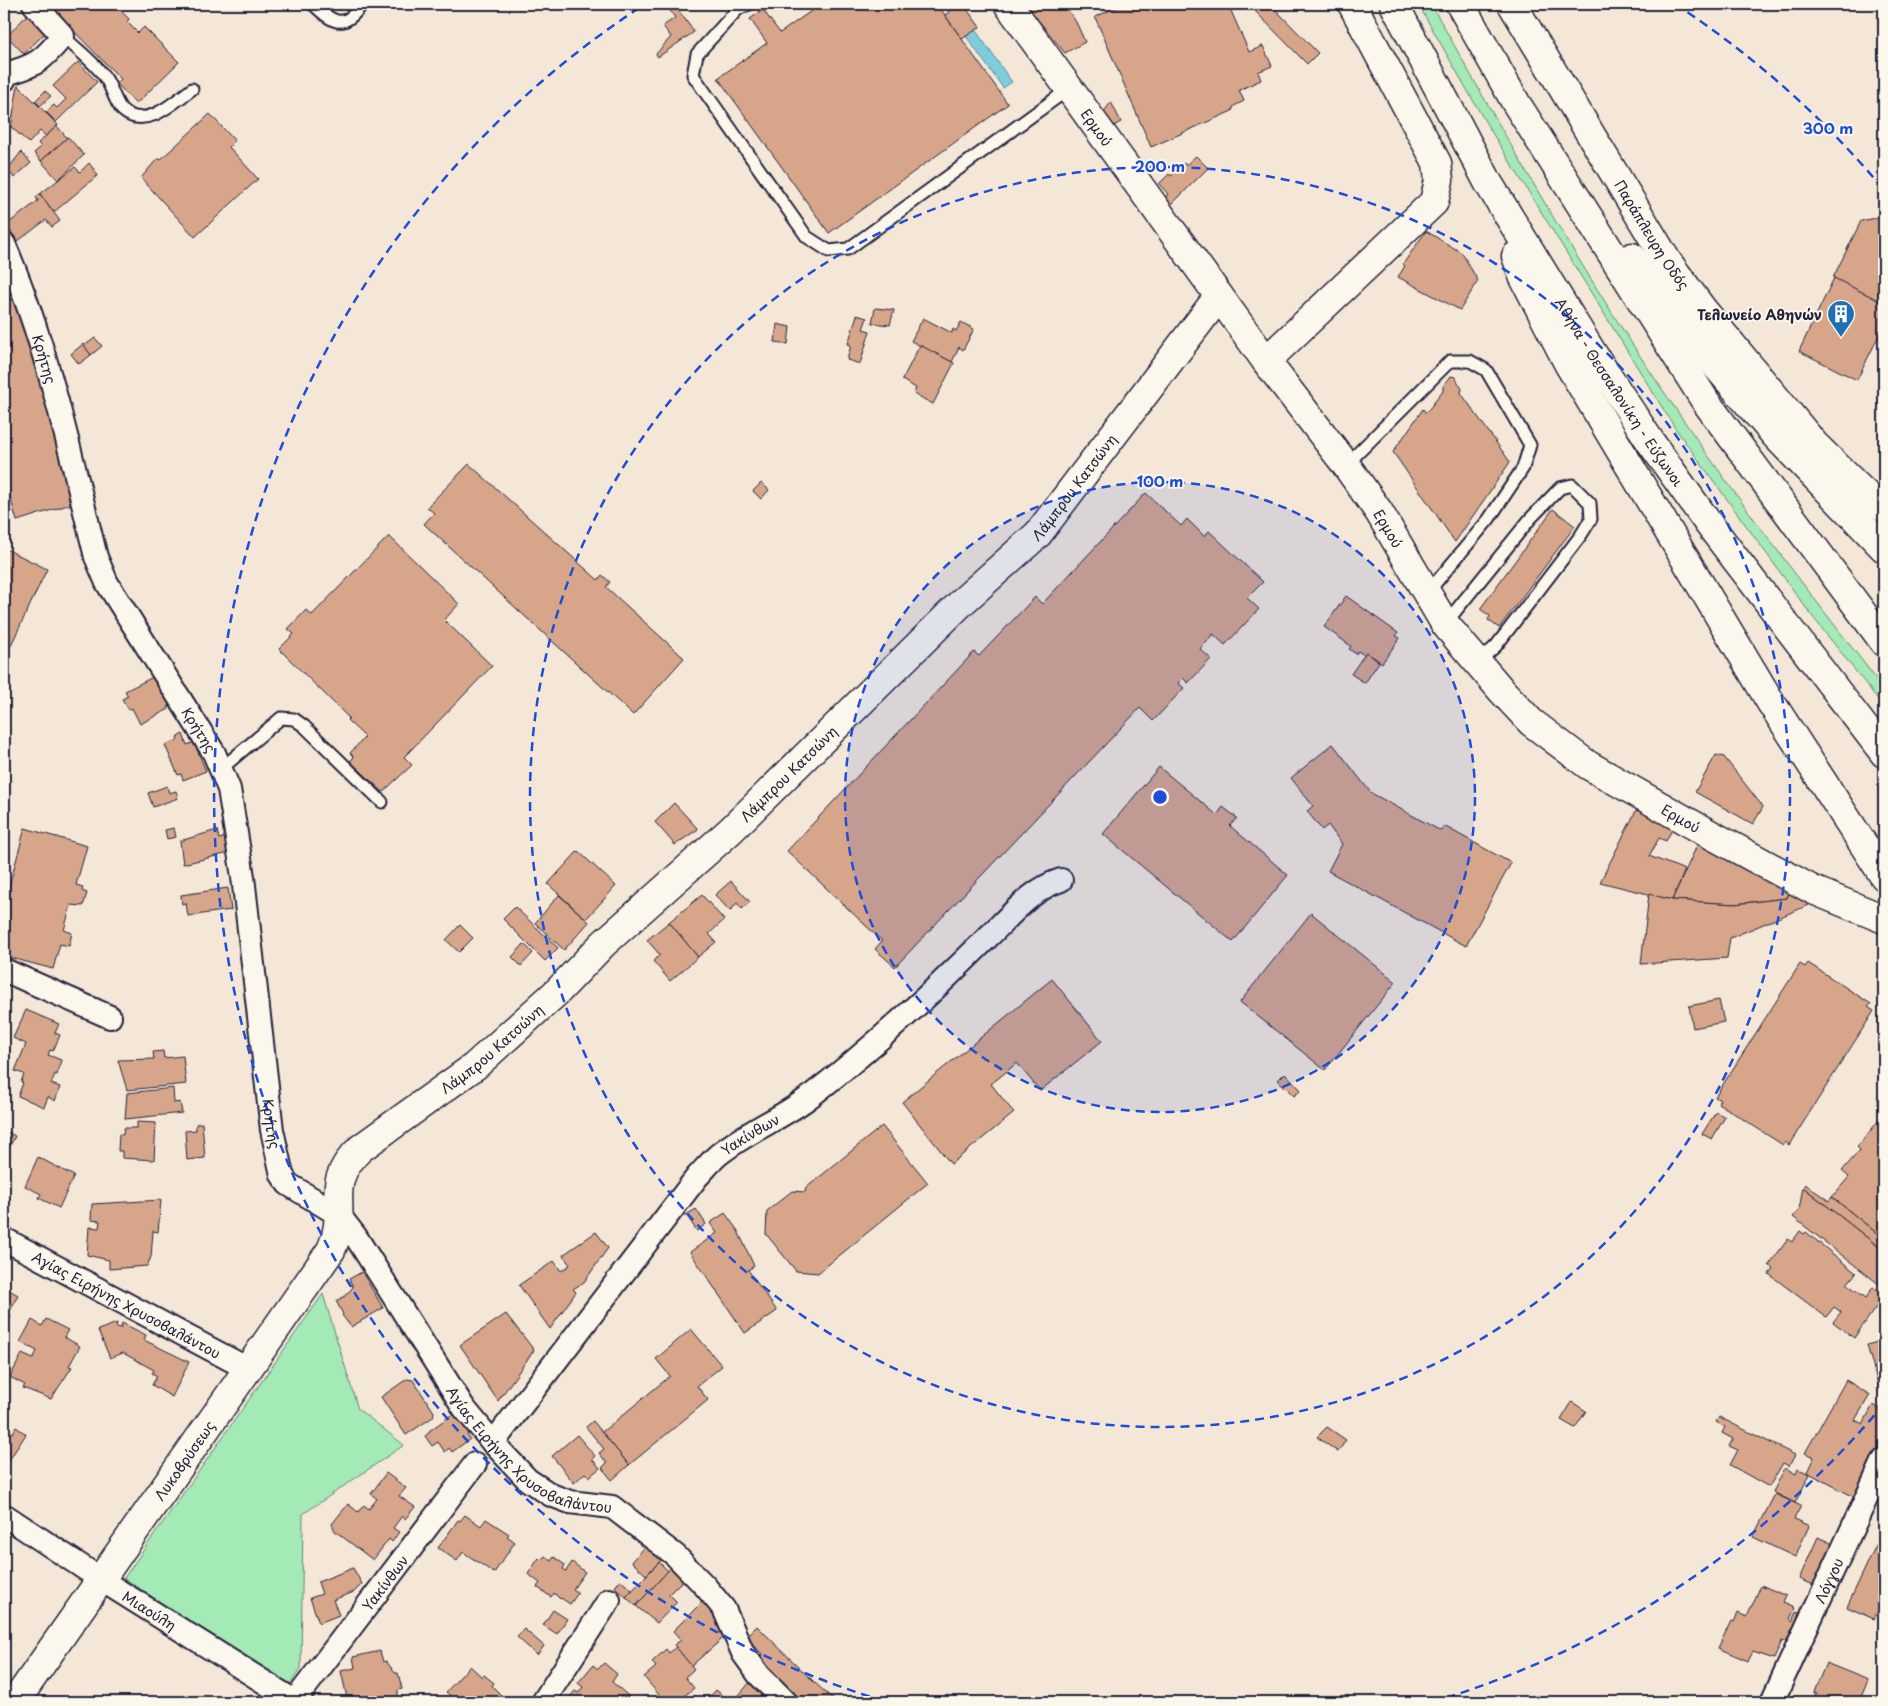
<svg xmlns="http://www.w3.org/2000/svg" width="1888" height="1706" font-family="'Playpen Sans',sans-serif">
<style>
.green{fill:#a3eab6;stroke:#628678}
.water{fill:#7fccdd;stroke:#5a889c}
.building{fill:#d7a68a;stroke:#22223b}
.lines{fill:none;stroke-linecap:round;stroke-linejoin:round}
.service-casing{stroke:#22223b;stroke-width:15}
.minor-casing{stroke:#22223b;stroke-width:26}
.tertiary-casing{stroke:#22223b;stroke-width:31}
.motorway-casing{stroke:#22223b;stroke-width:31}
.service{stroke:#fbf7ec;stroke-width:11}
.minor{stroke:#fbf7ec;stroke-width:22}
.tertiary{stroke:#fbf7ec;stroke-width:28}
.motorway{stroke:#fbf7ec;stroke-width:28}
.ring{fill:none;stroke:#1d4ed8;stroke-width:2.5;stroke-dasharray:9 6}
.labels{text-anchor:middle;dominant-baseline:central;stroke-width:4;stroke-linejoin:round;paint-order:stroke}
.street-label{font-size:14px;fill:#22223b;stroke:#fbf7ec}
.poi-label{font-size:14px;font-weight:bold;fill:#22223b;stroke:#fbf7ec;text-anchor:end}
.centre{fill:#1d4ed8;stroke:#fbf7ec;stroke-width:2.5}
.ring-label{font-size:15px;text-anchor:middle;font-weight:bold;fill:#1d4ed8;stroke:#fbf7ec;stroke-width:4;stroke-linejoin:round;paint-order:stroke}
</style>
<rect width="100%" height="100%" fill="#f4e7d8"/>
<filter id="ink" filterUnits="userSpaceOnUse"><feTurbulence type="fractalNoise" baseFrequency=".02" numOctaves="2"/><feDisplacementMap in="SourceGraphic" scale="10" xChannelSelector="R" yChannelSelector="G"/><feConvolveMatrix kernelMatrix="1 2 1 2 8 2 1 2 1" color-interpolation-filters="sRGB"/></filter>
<g filter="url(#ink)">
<g class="green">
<path d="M1418,4H1431C1510,145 1591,288 1684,421C1747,513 1816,601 1884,689V707L1812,616L1675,428L1486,123Z"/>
<path d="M323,1294L358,1409L404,1445L303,1514L301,1668L288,1687L124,1578Z"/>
</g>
<path class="water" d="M943,4H957L1012,82L1003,88Z"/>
<g class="building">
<path d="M47,4H114L129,19L127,22L138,33L144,27L179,62L136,104L117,84L121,79Z"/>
<path d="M666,4H674L694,32L658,57L656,54L671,37L663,26L675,18Z"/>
<path d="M821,4H937L1008,104L829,233L718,78L767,43L750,19L763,10L780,33Z"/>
<path d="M960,4H963L980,27L962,39L945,15Z"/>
<path d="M1025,4H1064L1076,22L1085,42L1065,53Z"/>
<path d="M1124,4H1228L1249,52L1263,46L1272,66L1258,72L1261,80L1239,90L1244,101L1234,106L1232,111L1151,147L1095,17Z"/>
<path d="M1262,4H1270L1318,53L1307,64L1255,11Z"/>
<path d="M30,12L48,30L24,54L7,36Z"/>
<path d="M78,62L97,82L56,122L46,112L54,105L57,108L66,99L53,86Z"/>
<path d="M18,85L58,125L46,136L40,131L29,143L11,127Z"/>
<path d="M45,91L51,96L40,106L35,101Z"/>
<path d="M1111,102L1121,122L1113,126L1103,113Z"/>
<path d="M210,114L235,141L229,147L258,179L195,237L141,178L158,158L160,160Z"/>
<path d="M57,126L67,138L41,161L34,153L41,147L38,143Z"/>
<path d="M68,137L84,155L58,180L41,161Z"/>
<path d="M21,152L31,163L14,178L8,169Z"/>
<path d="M1196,156L1208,168L1170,206L1163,200L1168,194L1159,184L1169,174L1171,176L1184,163L1186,165Z"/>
<path d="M89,163L98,175L54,212L40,194L75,167L80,172Z"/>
<path d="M40,194L60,221L52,227L46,220L18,241L6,225L38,201L36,197Z"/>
<path d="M1884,216V303L1833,278L1861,221Z"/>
<path d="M1426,231L1462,253L1478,281L1460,310L1398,277L1405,266L1403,264Z"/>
<path d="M1834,278L1884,303V325L1857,380L1799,351Z"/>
<path d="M16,282L77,502L17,521L6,483L4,484V286Z"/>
<path d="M875,308L894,310L890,325L872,323Z"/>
<path d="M857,315L867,318L863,329L870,331L860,364L847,360L851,345L848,344Z"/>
<path d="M923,318L952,333L953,329L956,331L961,322L974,329L963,350L959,347L952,362L911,341Z"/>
<path d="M777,324L790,327L788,344L775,342Z"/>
<path d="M95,338L102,346L91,355L84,346Z"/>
<path d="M83,344L91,355L79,364L71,354Z"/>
<path d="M920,345L954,363L933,404L914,394L916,388L902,380Z"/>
<path d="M1451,376L1455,377L1462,389L1461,393L1510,462L1455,542L1393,452L1423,409L1426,413L1443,391V386Z"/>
<path d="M469,464L598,580L602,575L610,582L606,587L684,658L633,715L424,524L434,513L427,507Z"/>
<path d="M761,483L769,490L761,499L753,491Z"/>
<path d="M1146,493L1181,526L1187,519L1204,536L1209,531L1263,582L1247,598L1259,609L1225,645L1213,634L1200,649L1211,659L1188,683L1183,678L1178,683L1184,688L1153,721L1140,708L895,967L875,949L882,941L787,851L974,652L979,656L1035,597L1042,604Z"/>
<path d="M1553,509L1575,526L1499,628L1488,620L1490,616L1480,609Z"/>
<path d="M389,536L459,604L444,620L492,666L404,757L412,765L383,792L350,761L354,757L350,753L365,737L347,720L349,718L279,649L294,634L288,629L306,610L312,615Z"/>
<path d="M4,548L47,569L4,660Z"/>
<path d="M1346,596L1398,633L1396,636L1400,638L1382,663L1366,652L1364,655L1358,651L1356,654L1349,649L1351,646L1324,627Z"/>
<path d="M1366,652L1379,662L1365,683L1351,674Z"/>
<path d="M153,677L157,686L161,684L171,706L168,707L169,709L140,724L132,708L129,710L122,699L128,696L125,691Z"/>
<path d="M183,734L187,745L194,742L206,771L183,780L181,774L178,775L165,745L178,740L177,737Z"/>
<path d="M1333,744L1371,793L1441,831L1444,826L1511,863L1466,946L1328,871L1342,844L1328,825L1322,830L1307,811L1313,806L1291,778Z"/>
<path d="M1716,755L1724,757L1763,807L1753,824L1695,792Z"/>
<path d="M1159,767L1217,815L1223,807L1237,818L1230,826L1288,875L1233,942L1103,834Z"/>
<path d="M167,786L169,793L176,791L178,798L153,807L148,793Z"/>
<path d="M674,803L698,829L675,845L655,822Z"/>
<path d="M1639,805L1674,826L1666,841L1659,838L1649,856L1685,870L1672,900L1600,882Z"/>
<path d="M25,828L87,846L76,885L83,887L82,891L87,893L83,906L71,905L64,930L72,933L69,946L60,944L53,969L4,956V905Z"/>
<path d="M174,828L176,837L167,839L165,830Z"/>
<path d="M217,830L219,839L231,836L233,852L183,864L180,841Z"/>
<path d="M1699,841L1789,893L1787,898L1735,904L1672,900Z"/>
<path d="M578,851L616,886L586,919L548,884Z"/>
<path d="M731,881L750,902L742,909L737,903L730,911L715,895Z"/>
<path d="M228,888L231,910L188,916L186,903L182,904L181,895Z"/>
<path d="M1789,893L1809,905L1730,938L1727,958L1641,964L1649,894L1672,900L1735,904L1787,898Z"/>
<path d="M559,895L589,922L564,950L535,923Z"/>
<path d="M702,895L724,920L709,934L716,942L698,957L669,922Z"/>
<path d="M515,907L558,948L545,961L503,919Z"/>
<path d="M1311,913L1396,982L1325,1070L1240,1002Z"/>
<path d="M669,922L698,957L670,981L653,961L660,955L647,940Z"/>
<path d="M460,925L473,938L459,952L446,940Z"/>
<path d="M524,944L533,953L521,966L512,957Z"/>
<path d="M1808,963L1871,1004L1868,1007L1874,1011L1789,1145L1785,1142L1783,1145L1718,1103L1720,1100L1715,1097L1800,964L1805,967Z"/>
<path d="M1052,979L1102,1041L1040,1091L1017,1063L991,1084L1014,1113L951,1164L902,1102Z"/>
<path d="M1719,1000L1724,1022L1693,1028L1689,1006Z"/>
<path d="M26,1010L59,1024L55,1033L60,1035L53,1051L50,1050L48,1055L61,1060L57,1075L55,1074L51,1084L60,1087L55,1101L48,1097L44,1107L18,1096L23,1083L21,1082L24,1074L15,1071L26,1044L13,1038Z"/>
<path d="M163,1051L164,1058L183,1056L186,1084L127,1090L118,1060L154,1059L153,1052Z"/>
<path d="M1285,1073L1301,1090L1294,1096L1278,1080Z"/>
<path d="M173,1088L174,1103L180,1102L182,1113L125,1119L127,1093Z"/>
<path d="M1716,1112L1725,1117L1712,1139L1702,1134Z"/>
<path d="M1884,1114V1239L1832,1197L1849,1177L1842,1171L1860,1150L1857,1147Z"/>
<path d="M137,1122L156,1123L154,1160L122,1158V1151H118L119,1134L123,1135L124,1128H137Z"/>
<path d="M202,1123L205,1158L187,1160L185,1131L196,1130V1124Z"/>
<path d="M882,1126L928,1183L818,1273L796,1271L766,1234L767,1211L792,1191L805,1192L806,1188Z"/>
<path d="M4,1130L15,1136L4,1158Z"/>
<path d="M38,1157L74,1176L59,1208L39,1198L41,1194L25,1186Z"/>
<path d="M1805,1184L1829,1201L1832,1197L1884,1239V1251L1803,1187Z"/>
<path d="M1803,1187L1884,1251V1288L1793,1217L1799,1210Z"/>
<path d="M161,1200L158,1232L153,1231L151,1257L147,1266L109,1269V1260L87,1255L89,1227L99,1228L100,1221L91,1220L92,1204Z"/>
<path d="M696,1209L706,1224L697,1231L686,1215Z"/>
<path d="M725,1213L738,1231L754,1266L748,1270L777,1311L745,1333L690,1252L717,1233L710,1223Z"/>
<path d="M1800,1231L1804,1234L1806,1232L1856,1273L1847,1284L1866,1298L1873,1287L1884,1296L1854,1338L1833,1322L1841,1312L1834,1307L1826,1317L1769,1274L1773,1268L1769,1265L1788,1239L1792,1242Z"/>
<path d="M596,1232L608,1248L584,1282L573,1289L576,1292L550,1329L519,1285L554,1261L561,1271L570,1265L563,1255Z"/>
<path d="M362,1272L383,1308L351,1327L342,1315L343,1314L336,1301L345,1296L353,1287L349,1279Z"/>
<path d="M4,1287L18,1295L8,1315L11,1316L4,1329Z"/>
<path d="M506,1314L534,1350L498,1401L460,1345Z"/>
<path d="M46,1319L68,1330L64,1337L80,1346L69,1366L72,1367L51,1399L23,1388L25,1385L10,1377L22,1354L33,1359L37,1351L20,1342L32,1320L42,1326Z"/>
<path d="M117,1323L116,1327L121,1328L122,1323L146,1335L144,1340L189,1362L172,1397L152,1385L157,1376L152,1373L154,1370L123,1353L110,1358L98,1330Z"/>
<path d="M691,1329L722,1366L697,1386L708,1400L629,1465L602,1432L670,1376L656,1359Z"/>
<path d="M1884,1340V1387L1879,1388L1867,1345Z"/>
<path d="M407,1379L413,1380L434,1412L433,1417L406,1435L381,1397Z"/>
<path d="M1846,1380L1870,1395L1855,1420L1863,1424L1873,1405L1884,1411V1445L1858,1499L1807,1472L1814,1457L1805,1453Z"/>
<path d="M1572,1402L1586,1411L1575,1428L1561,1420Z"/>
<path d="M454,1413L469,1434L467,1435L470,1439L452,1452L449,1448L445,1452L438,1442L432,1446L425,1436L430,1432L429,1431Z"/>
<path d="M1719,1417L1795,1455L1789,1466L1783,1463L1769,1487L1730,1465L1738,1450L1729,1446L1733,1439L1722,1433L1725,1427L1716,1422Z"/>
<path d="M593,1421L629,1465L612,1480L602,1468L607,1463L599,1453L604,1449L586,1427Z"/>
<path d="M16,1427L26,1434L6,1465L4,1464V1428L13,1433Z"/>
<path d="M1327,1427L1346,1440L1338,1452L1317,1437Z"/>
<path d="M577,1435L595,1456L592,1459L600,1468L589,1477L585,1473L574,1483L552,1456Z"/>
<path d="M1785,1468L1796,1474L1798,1469L1810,1474L1795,1503L1773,1492Z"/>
<path d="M386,1473L406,1488L399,1496L415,1507L405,1519L402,1516L393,1528L399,1532L392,1542L389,1539L373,1560L335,1531L332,1524L348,1504L358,1512L364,1505L369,1509L377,1499L371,1494Z"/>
<path d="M1775,1494L1801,1506L1794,1519L1809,1526L1795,1557L1753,1537Z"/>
<path d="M465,1515L481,1526L486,1519L509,1534L507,1536L515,1542L494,1573L463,1552L457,1561L438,1548L458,1520L460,1521Z"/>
<path d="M1884,1528V1598L1874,1619L1847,1607Z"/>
<path d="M1818,1537L1835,1545L1817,1587L1799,1579Z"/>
<path d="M645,1547L661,1560L646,1575L632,1562Z"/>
<path d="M545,1556L551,1561L554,1557L565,1565L563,1569L566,1571L572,1562L585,1572L573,1589L578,1593L570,1604L561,1598L560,1599L554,1593L551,1597L537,1587L540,1583L528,1574L539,1558L541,1560Z"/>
<path d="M659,1562L668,1571L636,1606L626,1597Z"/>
<path d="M675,1563L687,1576L669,1594L677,1602L657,1623L636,1606Z"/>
<path d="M353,1568L362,1584L354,1592L333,1600L339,1615L319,1623L310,1598L322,1594L318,1582Z"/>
<path d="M620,1580L632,1590L626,1597L615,1587Z"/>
<path d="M1761,1585L1786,1596L1783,1603L1795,1608L1790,1619L1792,1621L1796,1612L1804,1615L1791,1644L1782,1641L1774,1659L1753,1652L1748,1661L1718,1648L1731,1621L1734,1622L1738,1613L1747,1617Z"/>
<path d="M705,1599L729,1633L691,1666L674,1645L681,1640L673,1631Z"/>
<path d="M553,1610L567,1619L557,1634L543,1625Z"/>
<path d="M757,1626L814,1682L836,1702H798L766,1673L769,1669L758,1658L762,1654L746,1637Z"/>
<path d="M524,1629L544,1646L537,1655L517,1637Z"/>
<path d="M676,1647L694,1669L685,1677L694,1688L677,1702H665L644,1677L656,1667L652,1662L666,1649L669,1653Z"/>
<path d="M380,1651L383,1662L386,1661L395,1673H398L402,1689L398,1690V1699L395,1700V1702H348L341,1671L355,1668L353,1657Z"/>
<path d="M604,1663L617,1674L612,1682L633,1700L631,1702H570L567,1700L575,1691L578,1693L583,1687L578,1683L593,1665L598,1669Z"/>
<path d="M1826,1663L1868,1680L1859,1702H1813L1817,1693L1814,1692Z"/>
<path d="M470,1666L482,1677L484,1675L494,1683L492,1686L502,1696L498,1700L500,1702H457L446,1692Z"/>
<path d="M752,1680L764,1691L754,1702H733Z"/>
<path d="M716,1690L731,1702H705Z"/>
</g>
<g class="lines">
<defs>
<g id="service">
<path d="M313,4C333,23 344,31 362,4"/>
<path d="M749,4L738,9L697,54L693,75L807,237L829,251L848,249L1070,88"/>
<path d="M63,36C76,49 96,63 106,79C112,88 115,102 122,110C145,131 173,103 192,89"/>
<path d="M1346,465L1450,361H1470L1486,370L1530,445L1523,468L1489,519L1428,592"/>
<path d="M1445,624L1530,519L1560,488L1572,485L1590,503L1591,519L1581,535L1496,646L1477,663"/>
<path d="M222,768L281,718L294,719L304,726L382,802"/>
</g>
<g id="minor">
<path d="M4,80L5,74C36,66 42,61 63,36L34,4"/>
<path id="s1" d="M4,244C47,344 70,452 96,557L107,583L214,753L229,789L243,877L272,1130L282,1175L288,1184L339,1215L356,1237L464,1408L493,1443L528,1480L551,1495L570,1502L612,1507L675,1555L705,1586L724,1609L743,1653L759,1675L786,1702"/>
<path d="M4,970L110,1017"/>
<path id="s2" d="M4,1239L248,1369"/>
<path id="s3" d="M493,1443L697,1177C704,1170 711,1161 718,1155C746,1132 780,1119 808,1098C872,1049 932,993 989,936C1011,915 1032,889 1061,880"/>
<path id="s4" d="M4,1515L111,1586L296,1702"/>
<path id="s5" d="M294,1702L475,1464"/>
<path d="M543,1702L609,1600"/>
<path id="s6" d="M1772,1702L1884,1460"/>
</g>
<g id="tertiary">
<path id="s7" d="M1008,4L1266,361L1346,465L1379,512L1445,624L1502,691L1531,722L1588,765L1697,827L1813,890L1884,919"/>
<path id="s8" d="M1512,4L1667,261L1703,310L1814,444L1864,493L1884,508"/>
<path d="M1266,361L1434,202L1439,180L1437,163L1352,4"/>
<path id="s9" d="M15,1702L331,1250C351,1207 320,1186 361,1148L475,1066L558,991L603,944L731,830L962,602L1038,534L1219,296"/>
</g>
<g id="motorway">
<path id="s10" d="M1394,4L1489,184L1593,354L1652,444L1708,523L1884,753"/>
<path d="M1460,4L1516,103L1706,402L1884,642"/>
<path d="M1516,256L1523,276L1568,363L1770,701L1884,876"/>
<path d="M1632,257L1689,334L1775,435L1884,548"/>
</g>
</defs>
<use href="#service" class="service-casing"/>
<use href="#minor" class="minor-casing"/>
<use href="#tertiary" class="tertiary-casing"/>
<use href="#motorway" class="motorway-casing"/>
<use href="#service" class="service"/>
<use href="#minor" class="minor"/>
<use href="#tertiary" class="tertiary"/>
<use href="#motorway" class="motorway"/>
</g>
</g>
<circle cx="1160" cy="797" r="315" fill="#1d4ed8" fill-opacity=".12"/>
<g class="ring">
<circle cx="1160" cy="797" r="315"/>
<circle cx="1160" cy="797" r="630"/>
<path d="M1884 1404A945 945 0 0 1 1436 1701M884 1701A945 945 0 0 1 645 4M1675 4A945 945 0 0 1 1884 190"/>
</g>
<defs>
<symbol id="building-pin" viewBox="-11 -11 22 30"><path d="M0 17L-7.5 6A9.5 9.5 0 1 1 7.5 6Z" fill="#1f6fb2" stroke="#fbf7ec"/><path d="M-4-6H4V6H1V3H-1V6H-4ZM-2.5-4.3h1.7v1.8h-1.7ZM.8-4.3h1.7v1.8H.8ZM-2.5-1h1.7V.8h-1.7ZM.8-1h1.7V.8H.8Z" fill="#fff"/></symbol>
</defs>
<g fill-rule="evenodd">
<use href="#building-pin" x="1825" y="298" width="32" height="43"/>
</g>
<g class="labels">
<g class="street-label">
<text stroke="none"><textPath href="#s7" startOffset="152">Ερμού</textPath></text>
<text stroke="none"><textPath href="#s8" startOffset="270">Παράπλευρη Οδός</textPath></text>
<text stroke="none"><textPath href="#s1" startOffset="122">Κρήτης</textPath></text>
<text stroke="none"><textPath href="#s10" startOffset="449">Αθήνα - Θεσσαλονίκη - Εύζωνοι</textPath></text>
<text stroke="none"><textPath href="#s9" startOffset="1636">Λάμπρου Κατσώνη</textPath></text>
<text stroke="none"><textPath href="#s7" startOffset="648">Ερμού</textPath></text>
<text stroke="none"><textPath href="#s1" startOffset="528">Κρήτης</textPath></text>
<text stroke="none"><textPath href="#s9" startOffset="1231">Λάμπρου Κατσώνη</textPath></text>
<text stroke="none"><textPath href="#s7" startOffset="1068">Ερμού</textPath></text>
<text stroke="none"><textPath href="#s9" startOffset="826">Λάμπρου Κατσώνη</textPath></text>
<text stroke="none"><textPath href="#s1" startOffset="932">Κρήτης</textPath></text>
<text stroke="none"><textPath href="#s3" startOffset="404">Υακίνθων</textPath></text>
<text stroke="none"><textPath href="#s2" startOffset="139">Αγίας Ειρήνης Χρυσοβαλάντου</textPath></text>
<text stroke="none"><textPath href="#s1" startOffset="1366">Αγίας Ειρήνης Χρυσοβαλάντου</textPath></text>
<text stroke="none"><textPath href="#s9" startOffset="295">Λυκοβρύσεως</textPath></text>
<text stroke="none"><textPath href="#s6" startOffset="134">Λόγγου</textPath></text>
<text stroke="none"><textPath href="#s5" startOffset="150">Υακίνθων</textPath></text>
<text stroke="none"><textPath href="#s4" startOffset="174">Μιαούλη</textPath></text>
</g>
<g class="poi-label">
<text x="1822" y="314">Τελωνείο Αθηνών</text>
</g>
</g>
<circle cx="1160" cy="797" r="8" class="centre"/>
<g class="ring-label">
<text x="1828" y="134">300 m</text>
<text x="1160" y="172">200 m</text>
<text x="1160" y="487">100 m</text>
</g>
<rect width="1888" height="1706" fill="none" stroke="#fbf7ec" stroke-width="20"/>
<rect x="10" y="10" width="1868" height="1686" fill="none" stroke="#22223b" stroke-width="2" filter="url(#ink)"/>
</svg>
